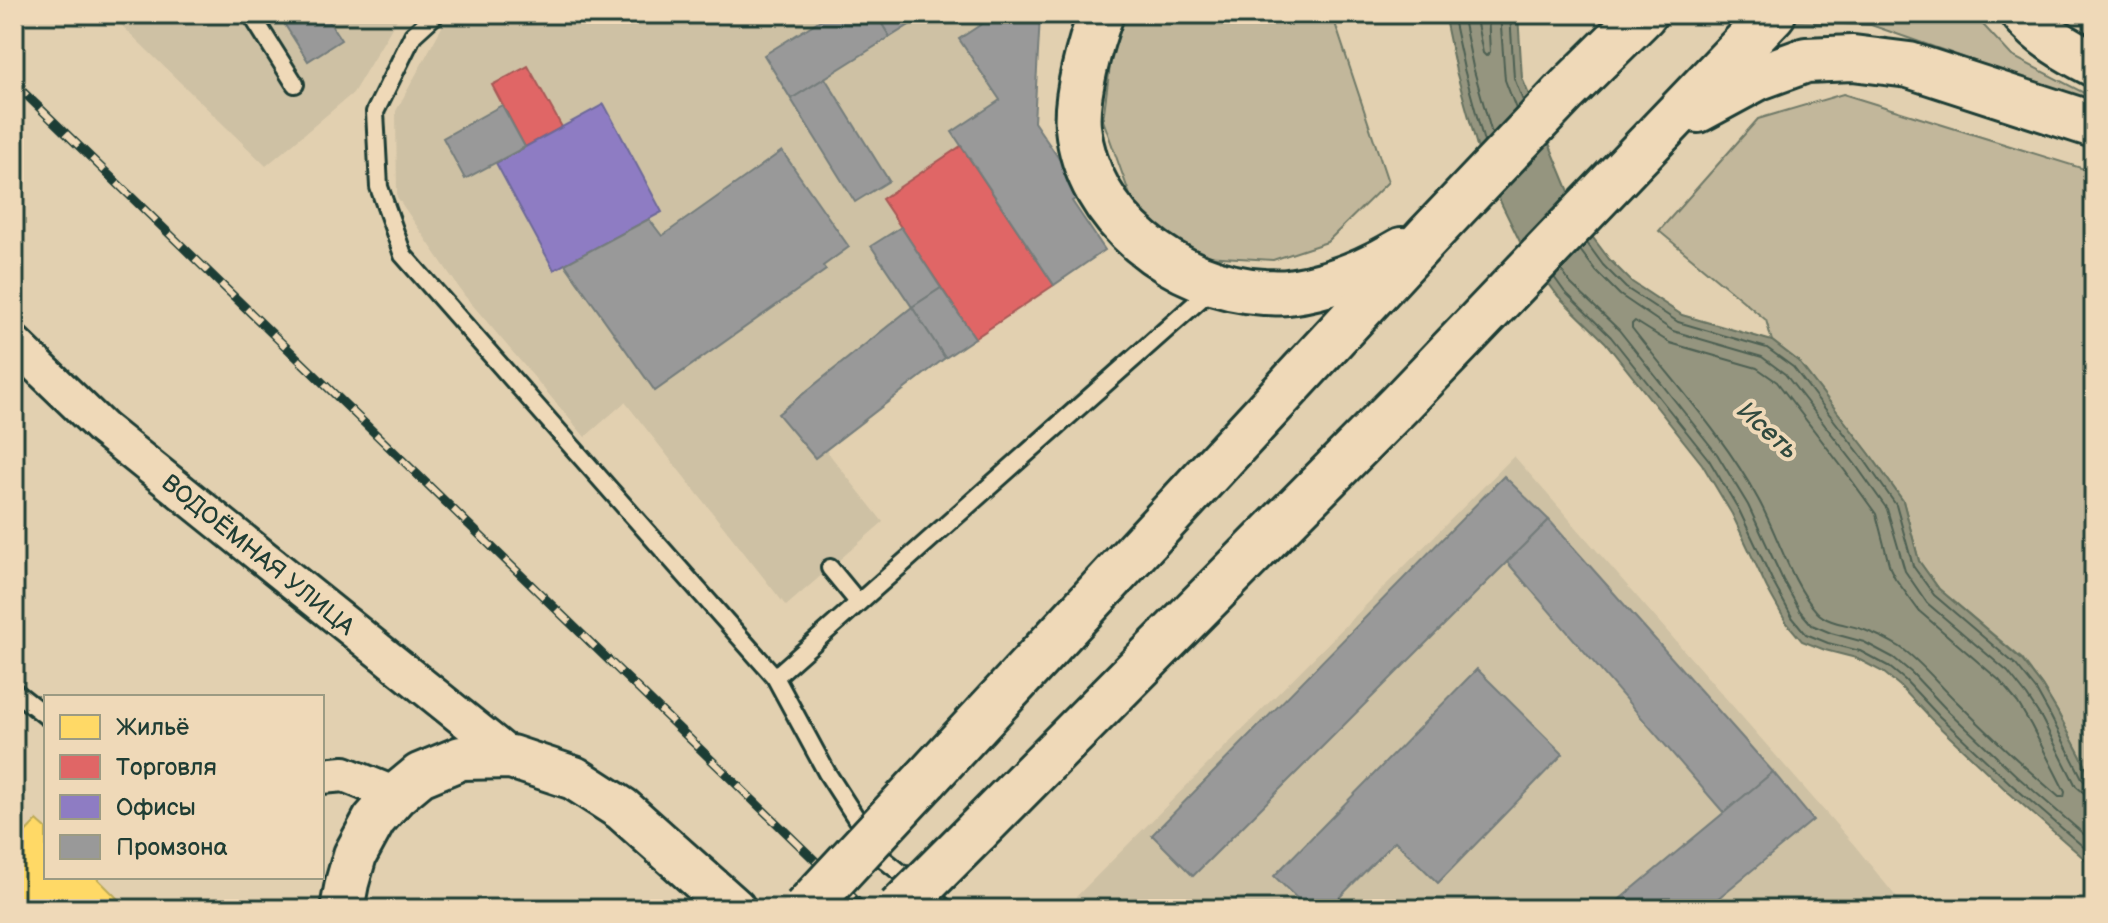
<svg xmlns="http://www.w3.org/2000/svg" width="2108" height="923" font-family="'Balsamiq Sans',sans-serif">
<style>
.built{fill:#cec1a4}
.green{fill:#c2b79b;stroke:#707a68;stroke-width:2}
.water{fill:#95957f;stroke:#667261;stroke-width:2}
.homes{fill:#ffd966;stroke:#bcaa57;stroke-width:2}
.shops{fill:#e06666;stroke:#a65a57;stroke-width:2}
.offices{fill:#8e7cc3;stroke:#6d6998;stroke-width:2}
.industry{fill:#999;stroke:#747d7b;stroke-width:2}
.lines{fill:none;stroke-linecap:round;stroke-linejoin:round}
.shore{stroke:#4e6052;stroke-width:2}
.service-casing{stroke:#1f3d34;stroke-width:22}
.minor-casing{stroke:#1f3d34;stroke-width:40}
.tertiary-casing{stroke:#1f3d34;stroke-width:48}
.primary-casing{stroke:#1f3d34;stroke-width:50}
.service{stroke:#efd9b8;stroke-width:16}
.minor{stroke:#efd9b8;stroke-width:34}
.tertiary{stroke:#efd9b8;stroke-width:42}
.primary{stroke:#efd9b8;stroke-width:44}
.rail-casing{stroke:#1f3d34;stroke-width:9}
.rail{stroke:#efd9b8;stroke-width:6;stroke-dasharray:18;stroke-linecap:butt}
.primary-bridge-casing{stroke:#1f3d34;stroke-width:50;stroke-linecap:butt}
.primary-bridge{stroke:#efd9b8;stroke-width:44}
.labels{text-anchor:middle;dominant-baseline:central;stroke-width:8;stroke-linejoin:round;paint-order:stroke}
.street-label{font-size:24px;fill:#1f3d34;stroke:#efd9b8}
.water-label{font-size:26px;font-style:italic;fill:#314a3f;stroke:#efd9b8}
</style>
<rect width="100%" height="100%" fill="#e2d0b0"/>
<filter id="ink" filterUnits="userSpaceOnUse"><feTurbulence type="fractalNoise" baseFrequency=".0125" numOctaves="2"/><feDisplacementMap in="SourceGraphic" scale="16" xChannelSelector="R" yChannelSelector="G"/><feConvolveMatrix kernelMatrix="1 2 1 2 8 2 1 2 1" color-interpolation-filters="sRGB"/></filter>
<g filter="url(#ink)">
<g class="built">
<path d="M110,14H400L353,93L266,166Z"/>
<path d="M449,14H1038L1040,17L1034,122L1083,194L1072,201L1105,250L945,358L826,450L883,522L786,606L625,402L585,437L464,295L397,197L396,111Z"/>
<path d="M1514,456L1855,846L1906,909H1064Z"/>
</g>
<g class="green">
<path d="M1123,14H1336V26L1388,182L1327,242L1273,260L1204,256L1163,236L1131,198L1103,120L1112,50Z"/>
<path d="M1799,14H1973L2012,56L2094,98V103L1871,25L1791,22Z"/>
<path d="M1843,94L2094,172V782L2057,711L2042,686L2022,659L1939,589L1919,561L1903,501L1869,453L1798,361L1772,341L1766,320L1659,231L1758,119Z"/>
</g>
<path class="water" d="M1444,14H1518L1522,78L1582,223L1609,259L1632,282L1682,315L1772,341L1798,361L1869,453L1903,501L1919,561L1939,589L2021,659L2042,686L2057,711L2094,782V867L2007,791L1933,721L1900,686L1883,672L1856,658L1825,650L1802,641L1786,622L1767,588L1732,514L1702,464L1605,342L1558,296L1524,250L1482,164L1456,71Z"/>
<path class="homes" d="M37,820L46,828V877H96L128,909H14V844Z"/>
<g class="shops">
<path d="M528,66L562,127L525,147L492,85Z"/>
<path d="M961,146L1054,285L975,338L882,199Z"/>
</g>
<path class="offices" d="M604,104L662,212L554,270L496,163Z"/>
<g class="industry">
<path d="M278,14H324L341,40L308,61Z"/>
<path d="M830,14H876L890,37L791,99L764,55Z"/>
<path d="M876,14H927L890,37Z"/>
<path d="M997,14H1038L1040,17L1034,122L1083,194L1072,201L1105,250L1054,285L952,132L1000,100L959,39Z"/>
<path d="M825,78L889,181L855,202L791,99Z"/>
<path d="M502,105L525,147L465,179L443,138Z"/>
<path d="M782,151L849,247L823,266L826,270L655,391L565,264L649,219L662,236Z"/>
<path d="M901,227L941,288L912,307L871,246Z"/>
<path d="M941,288L975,338L945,358L912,307Z"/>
<path d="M912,307L945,358L815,458L778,414Z"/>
<path d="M1504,476L1549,520L1193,876L1152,835Z"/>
<path d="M1549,520L1773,772L1724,813L1507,562Z"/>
<path d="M1477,669L1563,754L1438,883L1395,841L1328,909H1308L1274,876Z"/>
<path d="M1773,772L1813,820L1705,909H1608Z"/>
</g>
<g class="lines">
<g class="shore">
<path d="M1452,14L1464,69L1484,142"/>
<path d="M1462,14L1473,67L1492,134"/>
<path d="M1475,14L1483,53L1486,56L1490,52L1488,14"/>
<path d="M1500,14L1505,80L1516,109"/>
<path d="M1510,14L1514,78L1523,101"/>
<path d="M1587,243L1603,265L1626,288L1678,322L1767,348L1793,367L1863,458L1896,505L1913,566L1934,595L2016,665L2036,690L2050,715L2083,780L2088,784H2094"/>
<path d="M1580,250L1596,271L1620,295L1673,331L1762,357L1785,374L1855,464L1887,509L1905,571L1927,603L2008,672L2027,696L2042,719L2076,786L2084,793L2094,794"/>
<path d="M1561,270L1571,284L1619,330L1717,454L1748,505L1783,580L1800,611L1812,625L1831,633L1864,642L1894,658L1912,673L1946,709L2019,778L2094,843"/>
<path d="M1554,277L1564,291L1611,337L1709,460L1739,510L1774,584L1792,617L1806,634L1828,643L1860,651L1888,666L1905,680L1939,716L2012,785L2094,856"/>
<path d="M1635,321L1670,343L1757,368L1777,382L1845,471L1876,514L1890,568L1895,578L1919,611L1999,680L2018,703L2031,725L2065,792L2064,797H2059C2024,767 1990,735 1957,702C1938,684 1922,662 1900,647C1890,641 1878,635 1867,631C1852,624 1829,625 1817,612C1791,583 1777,533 1758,499C1724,436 1675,384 1632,328V324Z"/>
</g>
<defs>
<g id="service">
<path d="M251,14L295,84"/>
<path d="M436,14L413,35L375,112L379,187L403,255L775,677L827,773L881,857L946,909"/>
<path d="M830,568L858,602"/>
<path d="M775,677L1215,286"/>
<path d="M14,691L46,716"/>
</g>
<g id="minor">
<path d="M14,343L102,428L511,757"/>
<path d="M322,776L344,774L396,795"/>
</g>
<path id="tertiary" d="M342,909L347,883L355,855L374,820L396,795L420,775L461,758L511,757L574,778L622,809L734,909"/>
<g id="primary">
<path d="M1101,14C1090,43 1075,97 1078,127C1087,219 1176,287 1264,292C1272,292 1280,293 1288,292C1329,287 1367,271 1402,250"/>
<path d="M2024,14C2042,36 2069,51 2094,64"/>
<path d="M1698,110L1759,77L1806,60L1853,58L1909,65L2094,125"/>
<path d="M926,779L1429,235L1564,93L1644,14"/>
<path d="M976,832L1400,404L1773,14"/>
</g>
</defs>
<use href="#service" class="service-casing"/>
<use href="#minor" class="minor-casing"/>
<use href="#tertiary" class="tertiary-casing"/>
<use href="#primary" class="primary-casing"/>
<use href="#service" class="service"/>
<use href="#minor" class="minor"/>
<use href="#tertiary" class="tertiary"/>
<use href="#primary" class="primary"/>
<defs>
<path id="rail" d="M14,83L865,909"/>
</defs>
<use href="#rail" class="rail-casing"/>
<use href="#rail" class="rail"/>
<defs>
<g id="primary-bridge">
<path d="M805,909L926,779"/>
<path d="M899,909L976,832"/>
</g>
</defs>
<use href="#primary-bridge" class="primary-bridge-casing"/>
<use href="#primary-bridge" class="primary-bridge"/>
</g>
</g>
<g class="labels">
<g class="street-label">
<text transform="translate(258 555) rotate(39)">ВОДОЁМНАЯ УЛИЦА</text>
</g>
<g class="water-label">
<text transform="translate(1767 431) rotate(42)">Исеть</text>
</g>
</g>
<rect width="2108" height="923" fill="none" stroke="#efd9b8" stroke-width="48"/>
<rect x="24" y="24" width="2060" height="875" fill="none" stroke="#1f3d34" stroke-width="3" filter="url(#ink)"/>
<rect x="44" y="695" width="280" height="184" fill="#efd9b8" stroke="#9c9b83" stroke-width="2"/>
<rect x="60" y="715" width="40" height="24" fill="#ffd966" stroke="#9c9b83" stroke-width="2"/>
<text x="116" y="735" font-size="24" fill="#1f3d34">Жильё</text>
<rect x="60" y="755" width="40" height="24" fill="#e06666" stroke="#9c9b83" stroke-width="2"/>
<text x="116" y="775" font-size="24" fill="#1f3d34">Торговля</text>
<rect x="60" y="795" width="40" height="24" fill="#8e7cc3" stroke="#9c9b83" stroke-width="2"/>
<text x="116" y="815" font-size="24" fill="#1f3d34">Офисы</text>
<rect x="60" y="835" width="40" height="24" fill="#999999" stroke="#9c9b83" stroke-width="2"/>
<text x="116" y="855" font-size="24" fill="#1f3d34">Промзона</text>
</svg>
